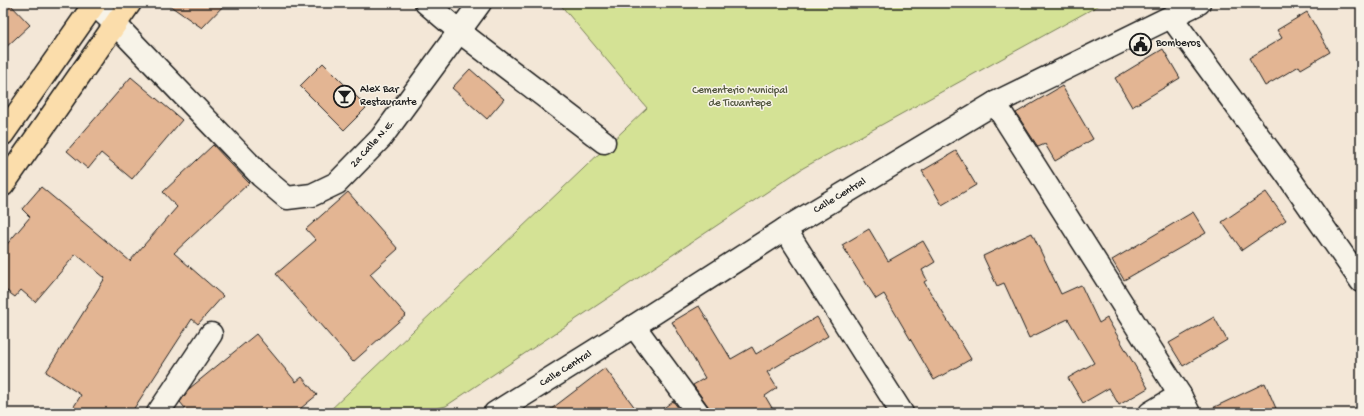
<svg xmlns="http://www.w3.org/2000/svg" width="1364" height="416" font-family="'Gochi Hand',sans-serif">
<style>
.green{fill:#d4e295;stroke:#787f58}
.building{fill:#e3b593;stroke:#1c1c1c}
.lines{fill:none;stroke-linecap:round;stroke-linejoin:round}
.minor-casing{stroke:#1c1c1c;stroke-width:25}
.major-casing{stroke:#1c1c1c;stroke-width:25}
.minor{stroke:#f7f3e8;stroke-width:22}
.major{stroke:#fbddab;stroke-width:22}
.labels{text-anchor:middle;dominant-baseline:central;stroke-width:3;stroke-linejoin:round;paint-order:stroke}
.poi-label{font-size:11px;fill:#1c1c1c;stroke:#f7f3e8;text-anchor:start}
.park-label{font-size:11px;fill:#535740;stroke:#f7f3e8}
.street-label{font-size:11px;fill:#1c1c1c;stroke:#f7f3e8}
</style>
<rect width="100%" height="100%" fill="#f3e7d7"/>
<filter id="ink" filterUnits="userSpaceOnUse"><feTurbulence type="fractalNoise" baseFrequency=".025" numOctaves="2"/><feDisplacementMap in="SourceGraphic" scale="8" xChannelSelector="R" yChannelSelector="G"/><feConvolveMatrix kernelMatrix="1 2 1 2 8 2 1 2 1" color-interpolation-filters="sRGB"/></filter>
<g filter="url(#ink)">
<path class="green" d="M559,3H1103L803,168L446,406L418,413H327L647,108Z"/>
<g class="building">
<path d="M3,3H9L30,25L3,50Z"/>
<path d="M166,3H226L202,28Z"/>
<path d="M1307,12L1330,52L1301,69L1299,66L1265,86L1249,58L1282,38L1277,30Z"/>
<path d="M1163,49L1180,78L1132,107L1115,78Z"/>
<path d="M323,63L367,107L344,130L300,86Z"/>
<path d="M470,69L504,99L487,119L452,88Z"/>
<path d="M131,77L182,120L132,179L101,153L88,169L67,151Z"/>
<path d="M1062,86L1093,139L1055,161L1045,144L1038,147L1016,113Z"/>
<path d="M213,145L249,183L174,253L223,296L198,324L192,319L131,413H70L81,395L46,372L105,278L76,254L35,302L21,290L15,297L3,288V249L30,217L22,209L41,187L130,261L177,207L163,192Z"/>
<path d="M956,151L976,185L942,205L922,171Z"/>
<path d="M348,192L398,249L370,274L406,315L353,362L276,274L316,240L306,229Z"/>
<path d="M1266,192L1286,220L1242,250L1222,222Z"/>
<path d="M1193,212L1206,233L1124,280L1112,260Z"/>
<path d="M869,229L888,261L923,241L935,262L922,270L927,280L924,282L971,359L934,380L884,294L876,299L842,245Z"/>
<path d="M1032,233L1061,294L1081,285L1099,323L1107,318L1148,388L1119,405L1109,388L1083,403L1068,378L1094,363L1068,319L1029,338L1004,283L997,286L983,256Z"/>
<path d="M699,306L731,359L752,347L756,354L817,317L828,336L767,372L777,388L765,396L775,413H710L708,406L693,385L705,378L672,322Z"/>
<path d="M1214,317L1227,340L1183,366L1169,343Z"/>
<path d="M256,334L296,382L302,377L317,395L295,413H189L180,402L190,388Z"/>
<path d="M605,368L639,413H546Z"/>
<path d="M1265,383L1278,413H1202Z"/>
<path d="M673,401L682,413H657Z"/>
</g>
<g class="lines">
<defs>
<g id="minor">
<path d="M426,3L460,32L604,142"/>
<path d="M94,4L115,24L261,176L287,198L312,195L337,183L381,138L480,3"/>
<path d="M1171,17L1288,176L1361,281"/>
<path d="M995,103L1180,395L1189,413"/>
<path d="M785,229L902,413"/>
<path d="M634,326L698,413"/>
<path d="M158,413L211,334"/>
<path d="M495,413L634,326L785,229L995,103L1199,3"/>
<path d="M1150,413L1180,395"/>
</g>
<g id="major">
<path d="M3,134L95,3"/>
<path d="M3,185L130,3"/>
</g>
</defs>
<use href="#minor" class="minor-casing"/>
<use href="#major" class="major-casing"/>
<use href="#minor" class="minor"/>
<use href="#major" class="major"/>
</g>
</g>
<defs>
<symbol id="civic-ring" viewBox="-11 -11 22 22"><circle r="9.5" fill="#f7f3e8" stroke="#1c1c1c" stroke-width="1.5"/><path d="M-.6-6.5H3V-4.5H.6V-3L4-1V1h2V6H-6V1h2V-1L-.6-3ZM-1.2 2.5V6h2.4V2.5Z" fill="#1c1c1c"/></symbol>
<symbol id="bar-ring" viewBox="-11 -11 22 22"><circle r="9.5" fill="#f7f3e8" stroke="#1c1c1c" stroke-width="1.5"/><path d="M-6-5H6L.8 .8V4.5H3.5V6h-7V4.5H-.8V.8Z" fill="#1c1c1c"/></symbol>
</defs>
<g fill-rule="evenodd">
<use href="#civic-ring" x="1128" y="32" width="25" height="25"/>
<use href="#bar-ring" x="332" y="84" width="25" height="25"/>
</g>
<g class="labels">
<g class="poi-label">
<text x="1156" y="44">Bomberos</text>
<text x="360" y="90">Alex Bar<tspan x="360" dy="13">Restaurante</tspan></text>
</g>
<g class="park-label">
<text x="740" y="91">Cementerio Municipal<tspan x="740" dy="13">de Ticuantepe</tspan></text>
</g>
<g class="street-label">
<text transform="translate(373 144) rotate(-48)">2a Calle N.E.</text>
<text transform="translate(840 196) rotate(-31)">Calle Central</text>
<text transform="translate(566 369) rotate(-32)">Calle Central</text>
</g>
</g>
<rect width="1364" height="416" fill="none" stroke="#f7f3e8" stroke-width="16"/>
<rect x="8" y="8" width="1348" height="400" fill="none" stroke="#1c1c1c" stroke-width="1.5" filter="url(#ink)"/>
</svg>
